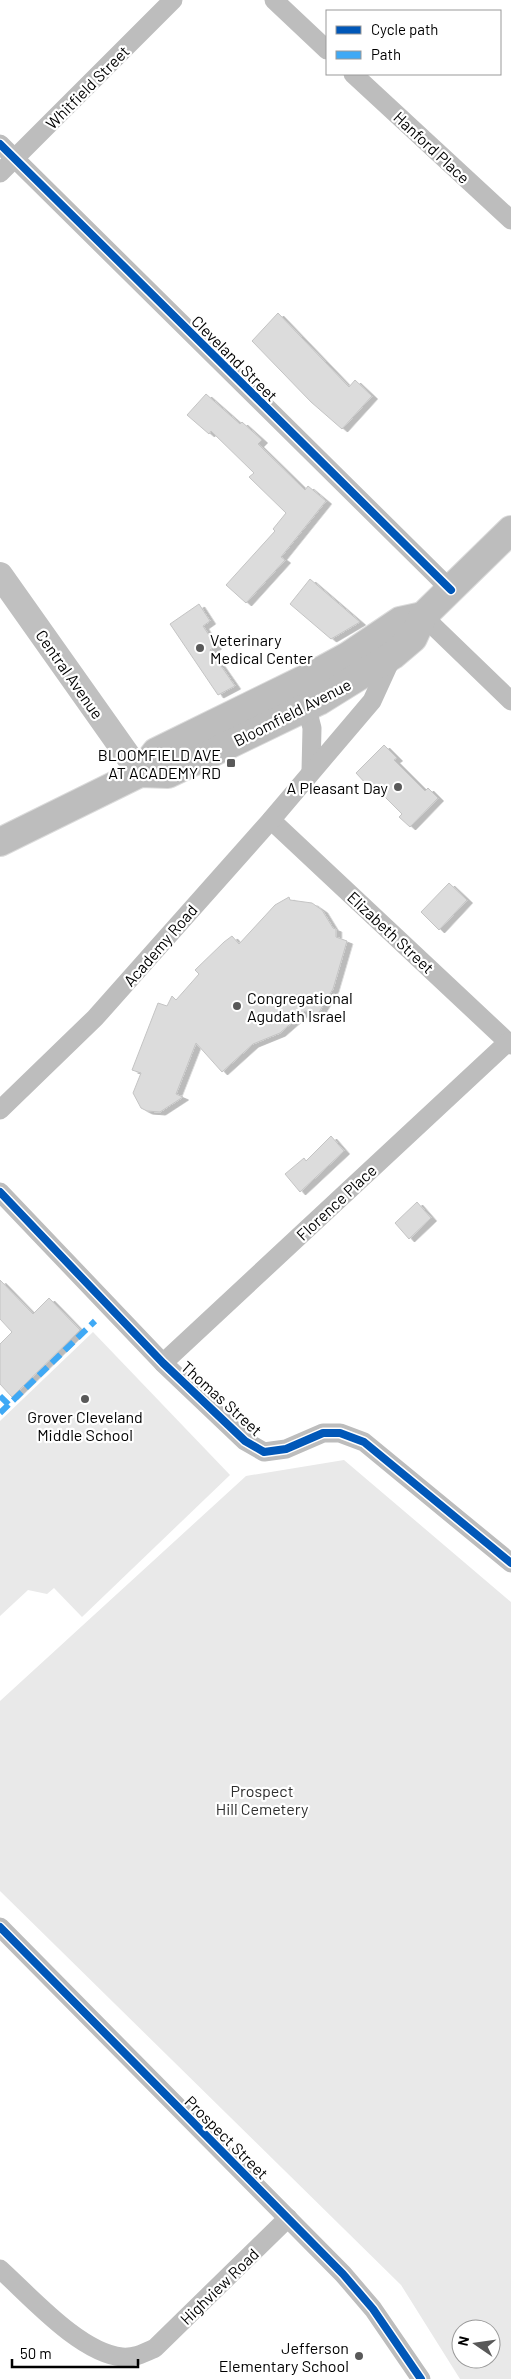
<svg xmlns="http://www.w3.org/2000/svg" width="511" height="2379" font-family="Barlow,sans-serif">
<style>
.green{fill:#e9e9e9;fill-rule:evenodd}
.building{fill:#dcdcdc;stroke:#c4c4c4;filter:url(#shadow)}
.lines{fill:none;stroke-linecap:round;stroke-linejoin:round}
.primary-casing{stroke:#dbdbdb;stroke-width:30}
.street{stroke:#bdbdbd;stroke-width:19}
.secondary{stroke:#c0c0c0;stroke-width:26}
.primary{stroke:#bdbdbd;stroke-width:28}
.quiet{stroke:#3fa9f5;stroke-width:6;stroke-dasharray:12 6;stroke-linecap:butt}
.cycleway-casing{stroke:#fff;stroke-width:11}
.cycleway{stroke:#0057b8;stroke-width:8}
.poi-dot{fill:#595959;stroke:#fff;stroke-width:2}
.labels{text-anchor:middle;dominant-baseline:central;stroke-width:4.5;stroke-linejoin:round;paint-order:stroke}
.street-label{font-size:16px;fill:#000;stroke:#fff}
.poi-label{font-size:16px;fill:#000;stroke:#fff;text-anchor:end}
.park-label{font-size:16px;fill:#2e2e2e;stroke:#fff}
</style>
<defs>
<filter id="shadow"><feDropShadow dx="5.5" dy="3" stdDeviation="0" flood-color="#0004"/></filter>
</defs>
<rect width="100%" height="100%" fill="#fff"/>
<g class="green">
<path d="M93,1332L230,1475L82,1617L54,1588L47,1594L28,1590L0,1616V1421Z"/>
<path d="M344,1460L511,1602V2379H460L401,2285L0,1891V1701L246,1476ZM461,2329H491V2359H461Z"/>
</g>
<g class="building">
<path d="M278,313L349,387L355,380L372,396L342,429L311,402L252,341Z"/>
<path d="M206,394L240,424L242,422L262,440L258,444L305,490L308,486L326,501L281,557L285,560L246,603L226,585L275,531L273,529L286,513L249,477L254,473L211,431L209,434L187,415Z"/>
<path d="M310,579L360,622L331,639L290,604Z"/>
<path d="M199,604L210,621L203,626L216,646L210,650L235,686L218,695L170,624Z"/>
<path d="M384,745L397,758L394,760L425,791L428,788L438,798L410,827L399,817L402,814L371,783L368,786L356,773Z"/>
<path d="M449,883L467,900L439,930L421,912Z"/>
<path d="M289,897L290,900L312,903L322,910L333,928L336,929V937L347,941L333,989L318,1014L305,1011L280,1033L253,1044L222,1072L196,1043L176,1094L183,1097L160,1112L147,1111L141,1108L133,1093L141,1073L132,1070L158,1003L167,1006L172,996L176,1000L199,974L195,970L224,942L232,936L239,944L275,905Z"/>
<path d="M331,1136L344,1151L300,1192L285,1174L304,1158L306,1161Z"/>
<path d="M417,1202L431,1218L409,1239L395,1223Z"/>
<path d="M0,1280L33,1314L49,1298L80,1330L12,1397L0,1384V1344L12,1332L0,1319Z"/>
</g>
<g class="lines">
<defs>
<g id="primary">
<path d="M140,773L156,752L315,674L348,656L400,621L423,616"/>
<path d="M0,842L140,773L168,774L319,701L393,655L413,638L423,616L511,530"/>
</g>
</defs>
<use href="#primary" class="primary-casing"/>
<g class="street">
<path d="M274,0L327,50"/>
<path d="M353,74L511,220"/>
<path d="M0,144L451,590"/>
<path d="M0,173L173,0"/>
<path d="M423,616L511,701"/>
<path d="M304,697L312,728L311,771"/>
<path d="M271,820L511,1045"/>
<path d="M0,1110L95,1018L271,820L372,701L393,655"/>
<path d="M0,1192L163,1363L245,1441L264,1452L286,1449L323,1433H340L364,1442L511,1563"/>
<path d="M163,1363L508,1042"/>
<path d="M0,1927L343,2274L373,2309L421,2379"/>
<path d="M0,2269C30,2296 80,2353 122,2357C135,2358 144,2353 155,2348L288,2218"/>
</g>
<path class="secondary" d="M0,575L140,773"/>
<use href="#primary" class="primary"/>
<g class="quiet">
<path d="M0,1396L9,1405"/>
<path d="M0,1413L95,1321"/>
</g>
<defs>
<g id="cycleway">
<path d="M0,144L451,590"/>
<path d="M0,1192L163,1363L245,1441L264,1452L286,1449L323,1433H340L364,1442L511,1563"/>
<path d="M0,1927L343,2274L373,2309L421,2379"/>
</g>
</defs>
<use href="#cycleway" class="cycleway-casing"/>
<use href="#cycleway" class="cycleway"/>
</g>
<g class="poi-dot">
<circle cx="200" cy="648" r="5"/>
<rect x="226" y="758" width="10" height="10" rx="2.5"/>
<circle cx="398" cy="787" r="5"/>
<circle cx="237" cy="1006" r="5"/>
<circle cx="85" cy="1399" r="5"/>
<circle cx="359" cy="2356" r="5"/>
</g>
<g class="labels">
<g class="street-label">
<text transform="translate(87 87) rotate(-45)">Whitfield Street</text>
<text transform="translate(432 147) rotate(43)">Hanford Place</text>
<text transform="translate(235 358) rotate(45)">Cleveland Street</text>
<text transform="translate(70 674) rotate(55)">Central Avenue</text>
<text transform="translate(292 712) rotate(-27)">Bloomfield Avenue</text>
<text transform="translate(391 932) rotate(43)">Elizabeth Street</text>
<text transform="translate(160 945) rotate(-49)">Academy Road</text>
<text transform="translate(336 1202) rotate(-43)">Florence Place</text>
<text transform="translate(222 1398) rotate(42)">Thomas Street</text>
<text transform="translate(227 2137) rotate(45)">Prospect Street</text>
<text transform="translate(219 2286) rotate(-44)">Highview Road</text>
</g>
<g class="poi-label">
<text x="210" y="639" text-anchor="start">Veterinary<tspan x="210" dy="18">Medical Center</tspan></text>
<text x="221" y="754">BLOOMFIELD AVE<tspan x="221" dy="18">AT ACADEMY RD</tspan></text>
<text x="388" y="787">A Pleasant Day</text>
<text x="247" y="997" text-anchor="start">Congregational<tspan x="247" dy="18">Agudath Israel</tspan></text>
<text x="85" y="1416" text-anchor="middle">Grover Cleveland<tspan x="85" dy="18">Middle School</tspan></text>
<text x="349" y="2347">Jefferson<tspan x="349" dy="18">Elementary School</tspan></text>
</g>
<g class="park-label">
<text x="262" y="1790">Prospect<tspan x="262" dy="18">Hill Cemetery</tspan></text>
</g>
</g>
<rect x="326" y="10" width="175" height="65" fill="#ffffff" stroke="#999999"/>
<rect x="336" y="26" width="25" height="8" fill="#0057b8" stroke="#999999"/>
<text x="371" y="35" font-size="15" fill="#000000">Cycle path</text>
<rect x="336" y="51" width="25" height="8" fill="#3fa9f5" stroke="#999999"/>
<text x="371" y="60" font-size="15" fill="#000000">Path</text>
<g transform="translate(476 2344) rotate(283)"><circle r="24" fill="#ffffff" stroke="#999999"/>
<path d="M0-4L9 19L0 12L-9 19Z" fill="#595959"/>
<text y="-8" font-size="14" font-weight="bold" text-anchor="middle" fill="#000000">N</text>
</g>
<path d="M12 2359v8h126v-8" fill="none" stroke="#000000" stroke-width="2.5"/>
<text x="20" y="2359" font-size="15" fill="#000000" stroke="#ffffff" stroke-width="4" paint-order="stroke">50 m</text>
</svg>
